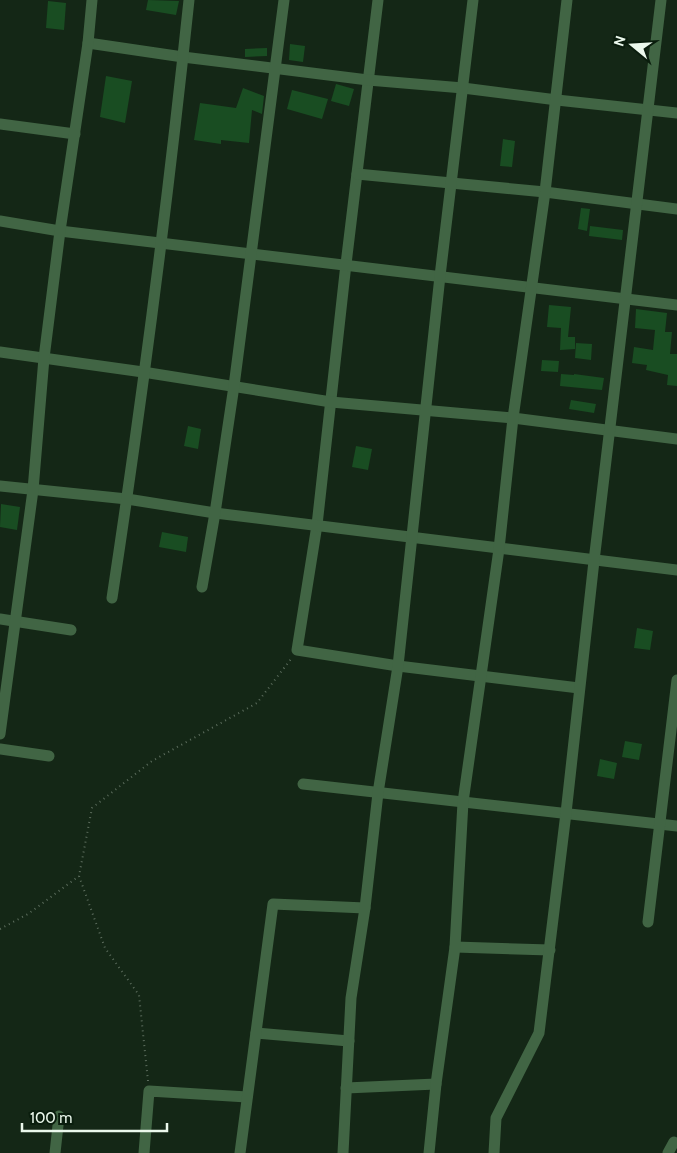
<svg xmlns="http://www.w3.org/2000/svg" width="677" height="1153" font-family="Cabin,sans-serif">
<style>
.building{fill:#194d22}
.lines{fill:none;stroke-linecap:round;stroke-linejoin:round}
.path{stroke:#5d6e5e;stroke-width:2;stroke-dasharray:1 4;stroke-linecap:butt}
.minor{stroke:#416544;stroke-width:11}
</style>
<rect width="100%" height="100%" fill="#142716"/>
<g class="building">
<path d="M148,0L179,1L176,15L146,10Z"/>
<path d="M48,1L66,3L64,30L46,28Z"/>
<path d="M290,44L305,46L303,62L289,60Z"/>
<path d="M267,48V56L245,57V49Z"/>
<path d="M106,76L132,81L125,123L100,117Z"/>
<path d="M336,84L354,89L349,106L331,101Z"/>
<path d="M243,88L264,96L262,114L252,110L249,143L221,140V144L194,140L200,103L236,108Z"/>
<path d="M292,90L328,99L322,119L287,109Z"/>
<path d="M503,139L515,141L512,167L500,166Z"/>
<path d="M581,208L590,209L587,231L578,229Z"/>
<path d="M590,226L623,230L622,240L589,236Z"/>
<path d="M549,305L571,307L568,337H575V349L560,350L561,328L547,327Z"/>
<path d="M636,309L667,313L665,332H672L670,354H677V386L667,385L668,375L646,370L647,365L632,363L634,347L653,350L655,330L635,328Z"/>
<path d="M576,343L592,344L591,360L575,358Z"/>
<path d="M542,360L559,361L558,372L541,371Z"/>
<path d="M561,374L574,375V374L604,378L602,390L560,386Z"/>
<path d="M571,400L596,404L594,413L569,409Z"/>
<path d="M188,426L201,429L198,449L184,446Z"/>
<path d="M356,446L372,449L368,470L352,467Z"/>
<path d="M1,504L20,507L17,530L0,527Z"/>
<path d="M162,532L188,537L186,552L159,547Z"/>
<path d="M637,628L653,631L650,650L634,648Z"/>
<path d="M625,741L642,744L639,760L622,757Z"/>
<path d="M600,759L617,763L614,779L597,776Z"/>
</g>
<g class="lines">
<g class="path">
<path d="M0,929L28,914L79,876"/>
<path d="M148,1081L139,995L105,948L79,876L92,808L152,761L257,703L291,659"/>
</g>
<g class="minor">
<path d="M378,0L346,264L317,525L297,650L398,666L579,688"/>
<path d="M88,43L183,57L368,80L463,88L557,100L677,113"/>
<path d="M0,124L75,134"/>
<path d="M357,174L545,192L677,209"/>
<path d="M0,221L60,231L677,305"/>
<path d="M0,352L143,372L331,402L513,418L677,439"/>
<path d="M0,486L127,499L215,513L677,570"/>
<path d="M202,587L215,513L234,386L284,0"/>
<path d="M112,598C142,400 168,200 189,0"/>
<path d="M0,619L71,630"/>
<path d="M0,734L33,490L44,358L60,231L88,43L92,0"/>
<path d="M0,749L49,756"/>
<path d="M303,784L677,826"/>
<path d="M648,922L677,680"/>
<path d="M455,947L550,950"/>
<path d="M256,1033L349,1041"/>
<path d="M346,1088L436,1084"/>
<path d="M55,1153L59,1116"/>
<path d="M144,1153L149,1091L247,1097"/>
<path d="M240,1153L273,904L365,908"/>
<path d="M343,1153L351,998L365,908L378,793L398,666L440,276L473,0"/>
<path d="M429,1153L436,1084L455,947L463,802L499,549L513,418L545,192L567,0"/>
<path d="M494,1153L496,1118L539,1033L566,813L594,561L661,0"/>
<path d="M668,1153L674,1142"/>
</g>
</g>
<g transform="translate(632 45) rotate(288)" stroke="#0a1d0d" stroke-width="4" paint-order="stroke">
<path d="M0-4L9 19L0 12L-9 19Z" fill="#ebf8ec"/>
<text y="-8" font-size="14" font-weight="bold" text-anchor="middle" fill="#ebf8ec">N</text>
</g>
<path d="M22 1123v8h145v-8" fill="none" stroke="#ebf8ec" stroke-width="2.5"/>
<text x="30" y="1123" font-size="15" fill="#ebf8ec" stroke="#0a1d0d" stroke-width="4" paint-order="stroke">100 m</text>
</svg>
